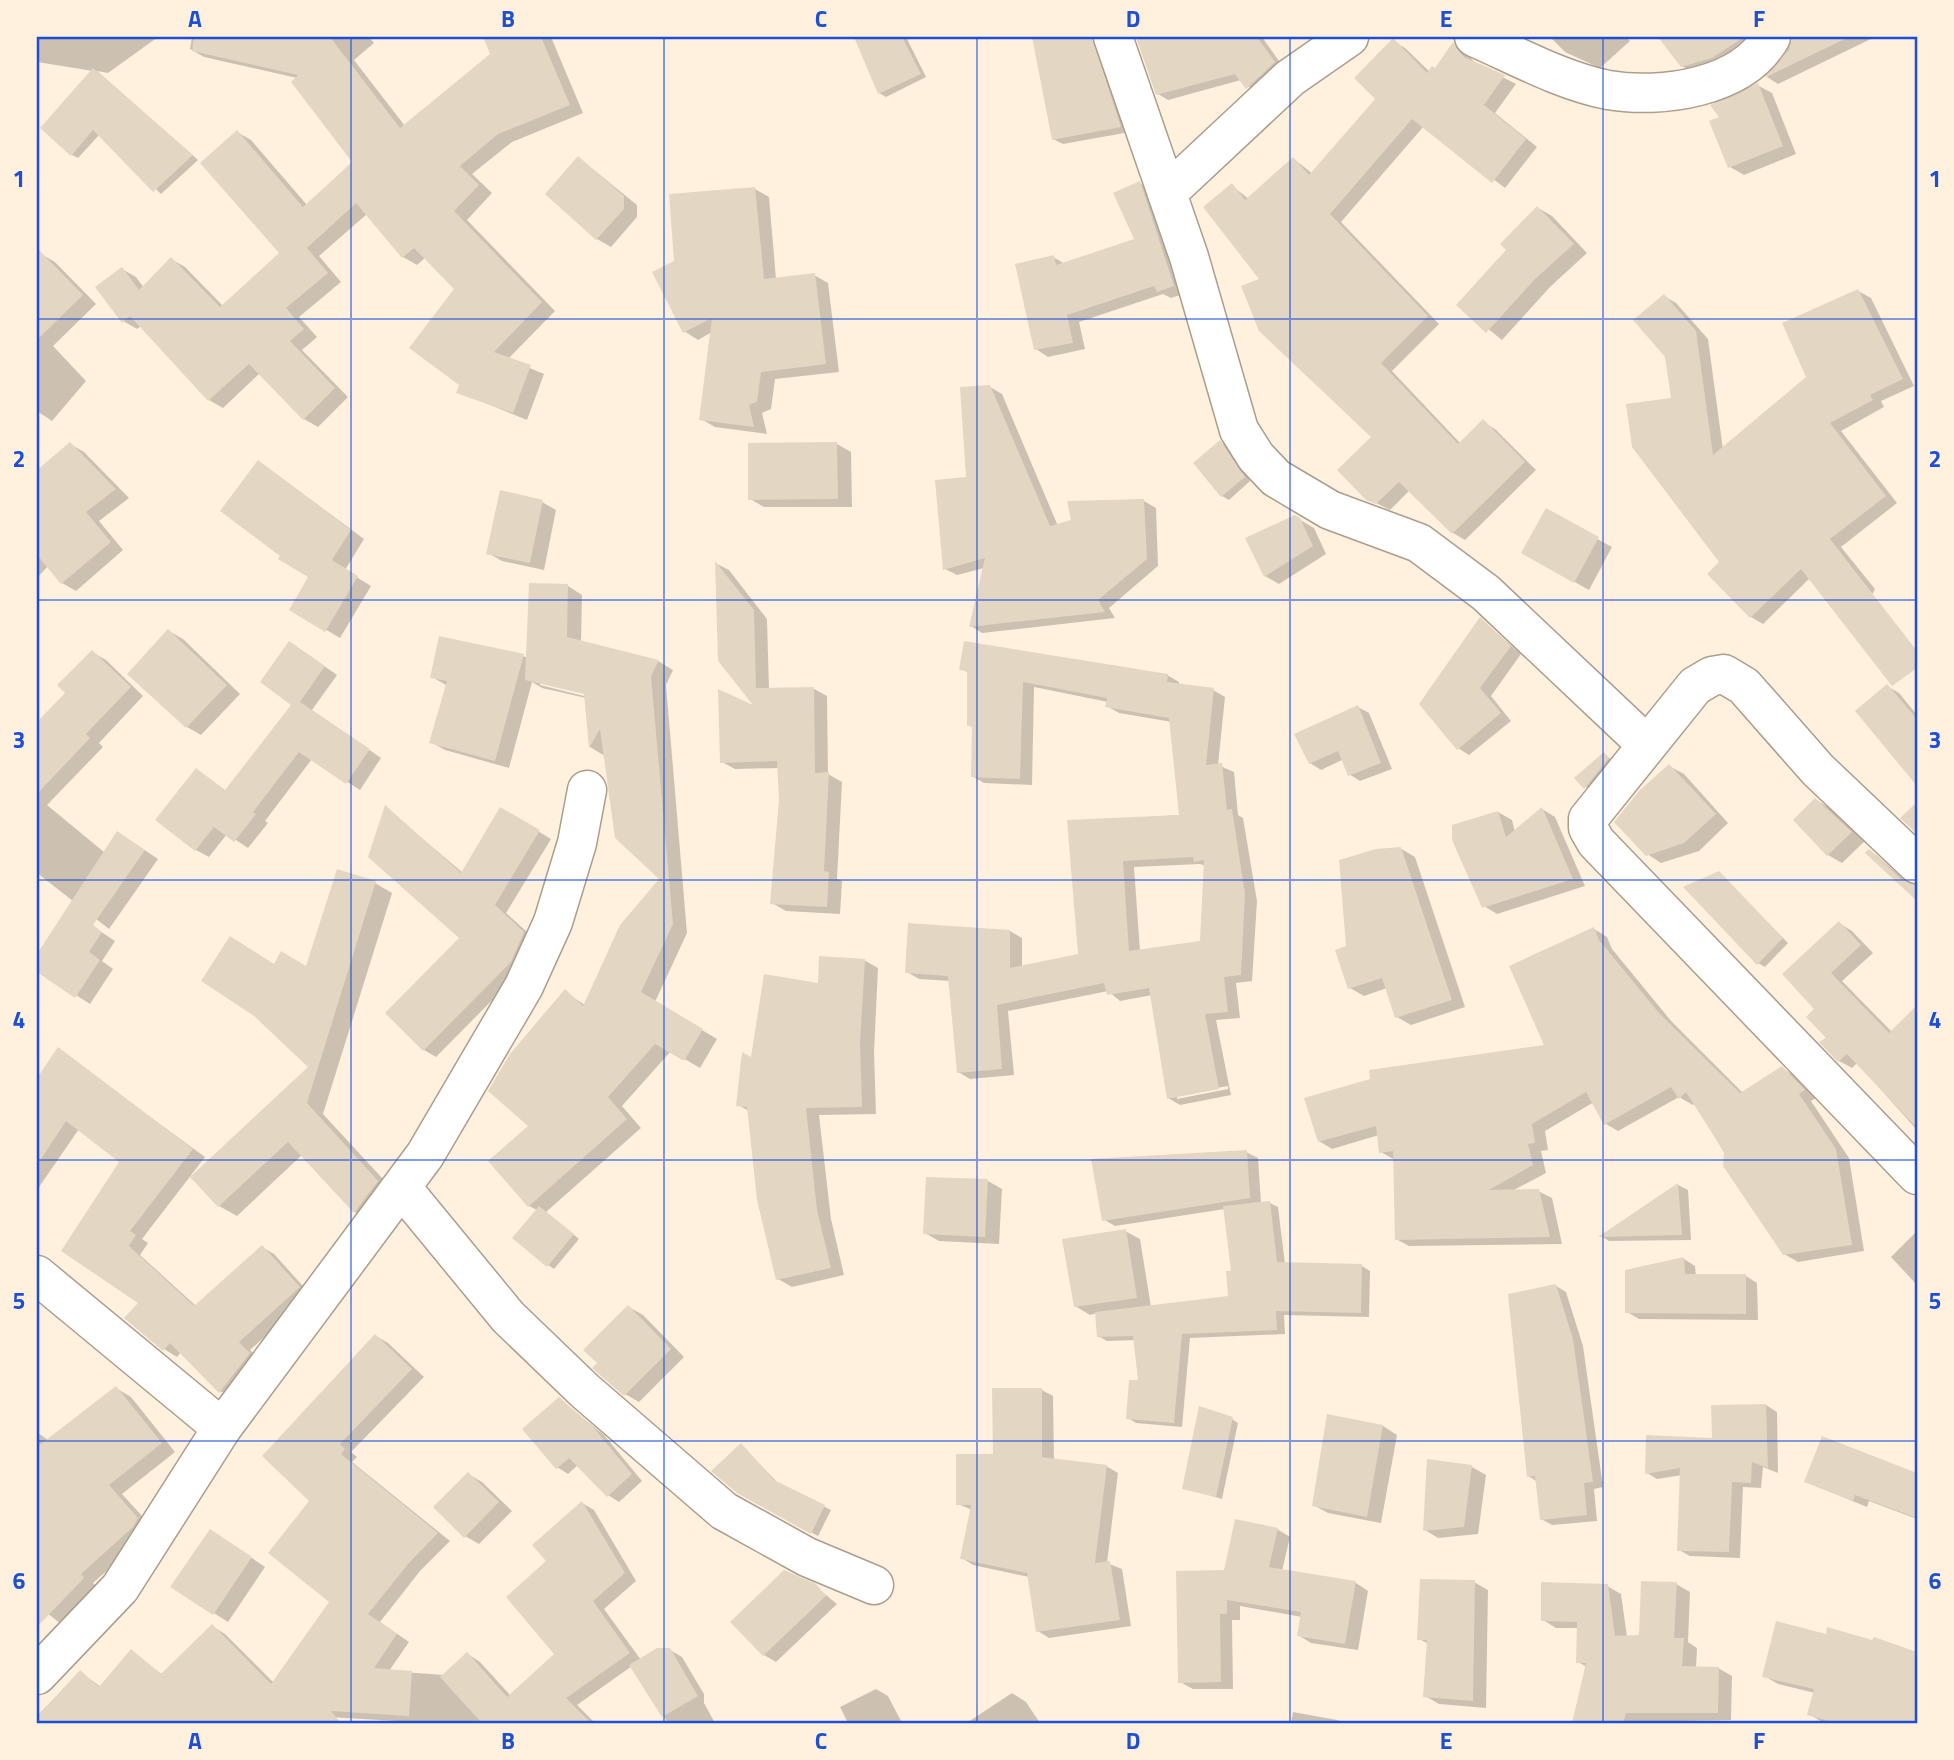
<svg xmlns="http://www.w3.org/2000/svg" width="1954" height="1760" font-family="'Titillium Web',sans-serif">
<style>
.shadow{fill:#0003;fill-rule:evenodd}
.building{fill:#e3d6c3;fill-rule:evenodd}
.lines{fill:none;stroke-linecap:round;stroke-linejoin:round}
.minor-casing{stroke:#ab9e8c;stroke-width:41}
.minor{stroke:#fff;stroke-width:38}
.grid{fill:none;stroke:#1d4ed8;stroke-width:2;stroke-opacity:0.55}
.neatline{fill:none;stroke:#1d4ed8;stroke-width:2.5}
.grid-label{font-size:23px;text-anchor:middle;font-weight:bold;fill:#1d4ed8}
</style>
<rect width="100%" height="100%" fill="#fff1de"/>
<g class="shadow">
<path d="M37,37H158L108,73L97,71L198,160L161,194L100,134L78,158L72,155L93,71L37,62Z"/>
<path d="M192,37H369L374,43L354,60L405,126L492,54L487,41L498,37H551L583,113L512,142L472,174L492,193L467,220L555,311L508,359L544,374L527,420L458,392L461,385L456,288L426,257L417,265L403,257L367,214L319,256L341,282L299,317L317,337L302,350L348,397L318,427L304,419L260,373L223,408L209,400L141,326L137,329L123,321L122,269L136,277L144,288L171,259L185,267L223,306L282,253L237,132L251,140L307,205L355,162L297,78L204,57L190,49Z"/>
<path d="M855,37H906L926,77L886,97L879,93Z"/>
<path d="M1034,37H1102L1130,132L1063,144L1053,139Z"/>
<path d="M1138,37H1262L1284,68L1257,94L1241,80L1168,100L1158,94Z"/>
<path d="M1550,37H1626L1630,41L1600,68L1565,52Z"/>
<path d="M1664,37H1753L1720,61L1689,70L1682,66L1661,39Z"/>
<path d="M1794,37H1875L1778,84L1767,77L1777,68Z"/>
<path d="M1393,41L1405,48L1430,72L1436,70L1454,45L1466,52L1475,63L1516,84L1495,113L1537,147L1505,188L1424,126L1341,222L1439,324L1392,371L1461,444L1483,422L1495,429L1536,470L1465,540L1453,533L1410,490L1390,510L1368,499L1374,437L1262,280L1232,186L1249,199L1294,159L1313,174L1378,99Z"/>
<path d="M1757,85L1772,93L1796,154L1744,175L1730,167L1721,118Z"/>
<path d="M579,158L637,205V217L611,247L597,239L547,194Z"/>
<path d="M1139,183L1152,190L1186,293L1171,298L1163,294L1079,322L1085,349L1048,357L1036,349L1053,257L1065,264L1136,240Z"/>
<path d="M755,189L769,197L776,279L814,275L828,283L839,372L775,379L771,409L762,413L767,434L715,427L701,419L712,332L698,340L684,331L676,262Z"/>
<path d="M1538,208L1552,216L1587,253L1550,287L1502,340L1458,305L1508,250Z"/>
<path d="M41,254L55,262L96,304L53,346L86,381L52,421L37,411V258Z"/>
<path d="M1858,291L1871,298L1914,386L1881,401L1884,407L1841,431L1897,503L1841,547L1875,589L1855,627L1810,578L1763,624L1751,617L1709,574L1722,562L1673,400L1664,296L1676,303L1708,339L1723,450L1808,377Z"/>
<path d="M990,387L1002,394L1058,526L1144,501L1156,508L1158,566L1109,608L1115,618L982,633L971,626L984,568L957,575L945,569Z"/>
<path d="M1220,442L1226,446L1250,481L1229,500L1222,496Z"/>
<path d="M70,444L84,452L129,498L99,521L123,550L76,591L62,583L48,566L37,578V473Z"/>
<path d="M837,444L851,452L852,507H764L750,499Z"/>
<path d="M272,471L364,539L345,570L371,586L340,638L291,609L311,576L282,555Z"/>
<path d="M542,502L556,510L544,570L502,561L488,553Z"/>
<path d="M1546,511L1612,547L1589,590L1523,553Z"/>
<path d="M1295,517L1314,528L1326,554L1279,584L1265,576Z"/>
<path d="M717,564L729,570L767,619L769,689H814L827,696L828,774L842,782L837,879L842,881L840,914L786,911L772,903L781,800L779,768L735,769L722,762L759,710L719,660Z"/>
<path d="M568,586L582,595L581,642L658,661L673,670L666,685L687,933L655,1002L717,1039L700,1068L671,1051L622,1106L641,1128L546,1212L579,1239L554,1269L548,1265L537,1210L529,1206L531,1126L565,992L585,1005L662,879L605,756L590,747L586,698L542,688L532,682L509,768L445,750L431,742L446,685L432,677L523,656L528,658ZM540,682L593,694L592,698L540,685Z"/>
<path d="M1480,619L1521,654L1491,696L1511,721L1469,755L1458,748Z"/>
<path d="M169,631L183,639L240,694L201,735L187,727Z"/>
<path d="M303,651L337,675L312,710L381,758L360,790L312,759L265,821L268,823L248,848L227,834L209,857L196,850L197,770L226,791L293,705Z"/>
<path d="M92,652L106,660L143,696L99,743L103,747L47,805L104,852L131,841L158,859L109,929L37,873V725L67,693Z"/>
<path d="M961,669L1167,675L1179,682V685L1213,690L1225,697L1218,765L1234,772L1238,815L1243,818L1257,901L1252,981L1236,983L1240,1018L1216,1020L1231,1095L1180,1105L1168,1098L1152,995L1120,1001L1108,991L1008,1011L1014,1075L970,1079L958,1072L950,981L919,979L907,972L1010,931L1022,938V968L1080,956L1068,822L1181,815L1172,722L1119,713L1107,706L1108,702L1034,687L1032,785L984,783L972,776L974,728L968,725L969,673ZM1200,864L1205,866L1202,942L1140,951L1134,867ZM1228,1086V1089L1177,1099V1095Z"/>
<path d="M1887,686L1899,693L1917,715V783L1858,712Z"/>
<path d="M1358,707L1369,713L1392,769L1360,781L1349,774L1344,759L1321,770L1310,763Z"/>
<path d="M1604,754L1615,762L1591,791L1577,779Z"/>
<path d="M1669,766L1684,774L1728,823L1699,851L1661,863L1647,854Z"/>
<path d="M1816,800L1830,808L1865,841L1842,863L1828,855Z"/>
<path d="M386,808L463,873L501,809L551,839L506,913L536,940L523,969L436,1057L424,1050L461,938Z"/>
<path d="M1542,809L1555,817L1585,886L1497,914L1484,906L1498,812L1512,820L1515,832Z"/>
<path d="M1400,848L1415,857L1465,1007L1411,1025L1397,1017L1387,988L1364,996L1350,988Z"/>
<path d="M1869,851L1876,855L1916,890L1907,889Z"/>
<path d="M1719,873L1788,943L1765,967L1758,963Z"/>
<path d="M375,883L392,893L323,1114L395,1192L372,1222L355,1212L302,1155L237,1216L219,1206L311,1067L275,966L307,968Z"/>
<path d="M68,910L115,941L102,961L113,969L90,1004L37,970V957Z"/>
<path d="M1839,923L1852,931L1873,953L1842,981L1892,1032L1917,1008V1130L1857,1063L1852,1068L1839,1061L1817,1009Z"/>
<path d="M1594,929L1607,937L1612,949L1672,1022L1743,1093L1782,1068L1795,1076L1816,1098L1811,1101L1849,1158L1864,1251L1798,1262L1784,1254L1695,1103L1693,1105L1679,1097L1618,1131L1606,1124L1594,1102L1545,1131L1548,1150L1541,1151L1546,1173L1512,1191H1538L1552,1198L1562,1244L1409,1246L1396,1239L1395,1160L1381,1152L1379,1135L1332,1149L1319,1141L1547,1046Z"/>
<path d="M864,960L878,968L874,1052L876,1114L819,1115L831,1219L844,1275L792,1287L778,1279L749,1111L738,1105L819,985Z"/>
<path d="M58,1050L205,1157L142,1239L148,1243L140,1255L196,1306L262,1247L274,1254L311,1295L250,1350L262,1361L232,1398L220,1391L181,1352L177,1357L164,1349L141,1302L64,1251L122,1162L79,1129L37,1190V1111L49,1093L37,1085V1081Z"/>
<path d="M1246,1152L1258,1158L1261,1203H1270L1278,1207L1285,1264L1362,1266L1370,1271L1369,1317L1284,1315L1285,1334L1190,1338L1182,1427L1136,1423L1128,1418L1140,1382L1136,1340L1107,1341L1098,1336L1097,1313L1090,1315L1075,1306L1125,1231L1140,1239L1151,1307L1230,1298L1233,1273L1225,1209L1115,1226L1103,1219Z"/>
<path d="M928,1178L988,1181L1002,1189L999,1244L939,1241L925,1233Z"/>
<path d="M1678,1185L1688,1190L1691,1240L1609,1241L1601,1236Z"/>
<path d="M1917,1231V1285L1891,1257Z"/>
<path d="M1684,1259L1695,1266L1696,1276H1746L1757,1283L1758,1320L1639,1319L1627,1312Z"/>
<path d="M1556,1286L1566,1292L1583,1346L1603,1487L1594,1489L1597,1521L1552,1525L1541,1519L1538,1482L1528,1476Z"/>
<path d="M629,1307L643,1315L684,1357L639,1402L625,1394Z"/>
<path d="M376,1336L388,1343L424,1377L351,1452L357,1457L352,1462L450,1541L420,1571L380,1622L409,1642L389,1671L444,1675L468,1654L480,1662L511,1696L557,1654L549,1562L582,1503L594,1510L636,1581L604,1609L641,1660L670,1650L682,1657L704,1694V1703L715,1723H668L632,1666L577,1705L595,1723H430L329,1717L336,1723H37V1716L80,1672L101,1687L131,1652L163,1675L212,1626L225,1634L274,1683L331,1602L312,1500Z"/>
<path d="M116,1388L131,1397L175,1452L122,1494L152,1527L147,1535L93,1583L97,1587L61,1624L37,1605V1432L48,1440Z"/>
<path d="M1042,1390L1053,1396L1054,1460L1106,1466L1118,1473L1107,1563L1122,1569L1131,1626L1049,1638L1038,1631L1029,1577L973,1565L962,1558L972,1510L958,1504Z"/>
<path d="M559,1399L604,1435L642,1481L619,1502L608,1495L578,1465L568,1474L557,1467Z"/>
<path d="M1766,1405L1777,1412L1778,1473L1763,1467L1761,1488L1743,1487L1740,1558L1690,1556L1679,1550L1682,1475L1657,1479L1647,1473L1714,1440Z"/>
<path d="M1329,1416L1383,1426L1397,1435L1381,1523L1328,1513L1313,1505Z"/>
<path d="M1232,1419L1238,1423L1222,1499L1184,1488Z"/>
<path d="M1823,1438L1917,1474V1519L1869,1501L1867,1507L1806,1482Z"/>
<path d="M741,1445L780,1485L831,1510L818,1536L738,1492Z"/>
<path d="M1428,1461L1472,1467L1486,1475L1478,1534L1438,1538L1425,1530Z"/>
<path d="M468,1474L482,1482L512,1511L479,1544L465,1536Z"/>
<path d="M1277,1529L1290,1537L1282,1571L1356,1583L1368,1591L1358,1650L1311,1643L1298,1635L1302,1617L1240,1606V1620H1232L1233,1689H1193L1180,1682L1226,1572Z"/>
<path d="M224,1539L265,1567L228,1622L173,1587Z"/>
<path d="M1474,1582L1488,1590L1486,1708L1439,1704L1425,1696L1429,1644L1419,1639Z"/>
<path d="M1676,1584L1690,1592L1688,1642L1697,1648L1696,1668H1718L1732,1676L1731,1720L1574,1723L1587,1667L1578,1662L1579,1628H1556L1543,1620L1607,1586L1621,1594L1627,1637H1640Z"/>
<path d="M815,1586L837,1604L776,1662L764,1655L732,1622Z"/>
<path d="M1875,1639L1917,1654V1723L1822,1722L1809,1714L1815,1693L1778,1684L1764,1676L1873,1642Z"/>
<path d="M876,1689L888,1696L902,1723H848L840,1707Z"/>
<path d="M1012,1693L1026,1702L1040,1723L968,1722Z"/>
<path d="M1293,1712L1337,1720L1343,1723H1291Z"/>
</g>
<g class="building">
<path d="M194,37H330L400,128L490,54L483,37H541L570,105L498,134L460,166L479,185L454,211L542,302L494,352L531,365L513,413L456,393L459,385L409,348L454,289L414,248L402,258L356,203L307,248L328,273L286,308L304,329L290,341L335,388L303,420L249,364L208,401L130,316L122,323L95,287L122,267L139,290L171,257L220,307L279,253L200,163L237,130L303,207L352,162L291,82L298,75L192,51Z"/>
<path d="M854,37H902L921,74L878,94Z"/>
<path d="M1032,37H1092L1121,127L1052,140Z"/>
<path d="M1136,37H1257L1275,62L1246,89L1235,74L1156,95Z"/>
<path d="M1658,37H1744L1712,58L1681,67Z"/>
<path d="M1792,37H1849L1764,78L1789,50Z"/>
<path d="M1393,38L1427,73L1432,66L1435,68L1453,42L1464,57L1505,75L1484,105L1526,139L1492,183L1412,119L1330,214L1428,316L1381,363L1458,444L1483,419L1525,462L1452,534L1399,482L1376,504L1366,500L1337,470L1371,437L1259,331L1241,286L1259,279L1203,207L1232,183L1245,200L1293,157L1309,175L1375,99L1354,78Z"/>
<path d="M93,68L193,155L153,192L93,130L71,156L40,128Z"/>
<path d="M1758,83L1783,146L1728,168L1709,121L1719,117L1710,105Z"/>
<path d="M578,156L624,196V209L596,240L545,194Z"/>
<path d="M1140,181L1174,286L1157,292L1154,286L1067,315L1073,343L1034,350L1015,264L1054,255L1056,265L1134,239L1113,193Z"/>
<path d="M755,187L764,279L815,273L826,364L761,372L757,402L749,405L754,427L699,420L712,318L683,333L652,272L674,261L669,194Z"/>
<path d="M1537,206L1574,244L1535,279L1486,333L1456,305L1506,250L1500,244Z"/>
<path d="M37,248L83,295L37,340Z"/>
<path d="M1858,289L1903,379L1870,395L1873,400L1830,423L1886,496L1830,539L1917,651V668L1892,686L1801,569L1750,618L1707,574L1719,562L1632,447L1626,404L1671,398L1665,357L1633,320L1664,294L1696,331L1713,455L1806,377L1782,323Z"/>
<path d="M990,385L1050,526L1071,520L1067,501L1144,499L1147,559L1098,600L1105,612L969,627L985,558L943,570L935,480L966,477L960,387Z"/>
<path d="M1220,440L1245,477L1221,497L1193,463Z"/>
<path d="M70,442L116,489L86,512L111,542L61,584L37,555V470Z"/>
<path d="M837,442L838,499L748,500V443Z"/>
<path d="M258,460L351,530L332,560L358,576L325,632L289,610L308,577L278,559L280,556L220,511Z"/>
<path d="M500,490L543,500L530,563L486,554Z"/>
<path d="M1546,508L1599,537L1574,583L1521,553Z"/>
<path d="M1295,515L1300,518L1313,546L1264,577L1245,538Z"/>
<path d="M715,561L754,610L756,688L814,687L815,773L829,772L824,871L829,872L827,907L770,904L779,800L777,761L720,763L718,689L753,705L718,661Z"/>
<path d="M529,583L568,584L567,637L659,660L651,676L673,924L641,992L703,1029L684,1061L655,1044L608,1097L627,1119L528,1207L488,1161L528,1126L488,1091L510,1054L565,989L583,1006L620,925L659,879L615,838L600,729L589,748L584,694L525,680Z"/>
<path d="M1480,617L1511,646L1480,688L1501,713L1457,750L1419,704Z"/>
<path d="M168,629L227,685L186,728L127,674Z"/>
<path d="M439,636L524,654L495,761L429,743L447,681L430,678Z"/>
<path d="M289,641L325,666L300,702L370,749L346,784L299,752L253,812L256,814L234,842L214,827L195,851L155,820L196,768L225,790L291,705L260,682Z"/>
<path d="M964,641L1168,674L1167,682L1214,688L1206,765L1222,763L1227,810L1232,809L1245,894L1241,975L1224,977L1228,1012L1205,1014L1219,1089L1167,1099L1149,988L1107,995L1104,983L997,1005L1002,1069L957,1073L948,976L905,973L908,923L1010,930V968L1078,954L1067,820L1179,815L1169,718L1105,707L1107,698L1023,682L1020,779L971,777L972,726H967V671L959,670ZM1193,857L1194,862L1204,860L1200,941L1129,951L1123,861Z"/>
<path d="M92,650L131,687L86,734L90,738L37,794V722L65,693L57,685Z"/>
<path d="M1887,684L1917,719V786L1855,711Z"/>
<path d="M1358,705L1381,763L1348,776L1338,751L1309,764L1294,734Z"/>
<path d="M1604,752L1609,758L1584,789L1574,778Z"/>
<path d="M1669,764L1716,814L1684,843L1646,856L1614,822L1639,791Z"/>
<path d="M1815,798L1852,832L1827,856L1793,820Z"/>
<path d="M1917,802V834L1900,818Z"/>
<path d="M385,805L461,873L500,807L540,830L495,905L524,932L511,962L423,1051L385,1013L459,938L368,857Z"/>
<path d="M1542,807L1573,879L1482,908L1452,840V825L1498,811L1506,837Z"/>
<path d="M117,831L145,850L93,925L102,932L89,952L100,960L75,998L37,972V954Z"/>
<path d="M1401,847L1452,1000L1395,1018L1382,978L1348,989L1335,950L1346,946L1339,860L1376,849Z"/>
<path d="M1869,849L1902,880L1917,885V901L1865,853Z"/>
<path d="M337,869L376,881L307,1103L378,1181L354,1213L288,1142L218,1207L190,1177L308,1067L254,1016L201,981L230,936L274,964L281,951L306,966Z"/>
<path d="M1719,871L1783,938L1757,965L1683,887Z"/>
<path d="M1839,921L1861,945L1831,973L1889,1033L1917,1005V1128L1847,1054L1838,1062L1819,1042L1826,1038L1806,1017L1814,1009L1782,974Z"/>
<path d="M1594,927L1599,940L1659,1013L1740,1093L1782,1066L1805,1090L1799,1094L1836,1149L1852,1245L1783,1255L1723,1166L1724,1152L1686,1092L1679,1099L1671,1087L1604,1125L1586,1092L1532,1124L1535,1143L1528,1144L1533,1165L1489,1190L1539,1189L1550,1237L1395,1240L1393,1151L1379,1153L1376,1126L1318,1142L1304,1098L1370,1079L1369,1070L1544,1045L1509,966Z"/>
<path d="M819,956L865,959L860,1043L862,1107L806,1108L817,1210L831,1268L776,1280L757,1200L747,1107L736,1106L742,1052L751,1057L764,974L818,983Z"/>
<path d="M58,1047L193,1149L130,1231L136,1235L129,1246L194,1306L262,1245L300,1287L239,1342L250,1353L219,1393L170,1343L163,1351L124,1318L138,1303L61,1251L119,1162L66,1121L37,1165V1078Z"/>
<path d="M1247,1150L1250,1198L1102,1221L1091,1159Z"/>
<path d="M926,1177L988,1179L985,1237L923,1234Z"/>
<path d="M1678,1183L1682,1235L1598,1237Z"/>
<path d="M1270,1201L1277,1262L1362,1264L1361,1313L1276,1311L1277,1330L1182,1334L1174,1423L1126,1419L1129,1380H1138L1133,1336L1097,1337L1095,1312L1228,1296L1226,1271H1231L1223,1206Z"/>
<path d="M539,1206L574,1234L547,1267L512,1238Z"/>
<path d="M1126,1229L1137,1298L1074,1307L1062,1239Z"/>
<path d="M1684,1257L1685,1274H1746V1314L1625,1313V1270Z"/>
<path d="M1556,1284L1573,1339L1593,1482L1584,1483L1587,1515L1540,1520L1535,1476L1527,1477L1508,1294Z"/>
<path d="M628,1305L671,1349L624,1396L592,1368L597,1363L583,1350Z"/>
<path d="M375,1334L412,1369L340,1444L345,1449L341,1454L438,1533L408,1564L368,1614L397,1634L374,1668L412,1671L409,1716L331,1711L341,1723H37V1717L80,1670L99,1687L131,1649L161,1674L212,1624L271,1684L329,1602L268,1553L309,1501L262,1456Z"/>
<path d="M116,1386L162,1443L109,1485L138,1518L133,1527L81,1574L84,1578L37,1627V1447Z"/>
<path d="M992,1388H1042V1457L1107,1465L1095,1563L1110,1561L1120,1620L1036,1632L1027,1573L960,1559L971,1505H956V1454H993Z"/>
<path d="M559,1397L593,1427L632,1474L607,1497L569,1458L556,1469L522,1429Z"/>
<path d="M1766,1404L1768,1468L1752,1462L1751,1483L1732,1482L1729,1552L1677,1551L1680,1468L1645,1474L1646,1435L1712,1438L1711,1405Z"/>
<path d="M1199,1406L1233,1417L1216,1497L1182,1489Z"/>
<path d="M1327,1414L1383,1425L1367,1517L1312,1506Z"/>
<path d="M1822,1436L1917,1473V1518L1855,1495L1853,1501L1804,1482Z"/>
<path d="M741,1443L774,1480L825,1505L811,1534L737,1493L711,1471Z"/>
<path d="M1427,1459L1472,1465L1464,1527L1423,1531Z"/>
<path d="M468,1472L499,1502L464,1538L433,1507Z"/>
<path d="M582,1501L625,1573L593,1601L630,1653L566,1698L591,1723H478L480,1721L440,1677L467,1652L507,1697L554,1654L506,1597L546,1561L532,1545Z"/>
<path d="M1235,1519L1278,1528L1269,1567L1356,1581L1345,1644L1297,1636L1301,1612L1227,1600V1614H1220L1221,1682L1178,1683L1176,1571L1224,1570Z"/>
<path d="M210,1529L252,1557L213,1615L170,1587Z"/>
<path d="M784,1570L816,1584L826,1596L763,1656L730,1622Z"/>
<path d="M1420,1579L1475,1580L1473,1701L1423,1697L1427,1640H1417Z"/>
<path d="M1641,1581L1677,1582L1674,1638H1684L1682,1666L1719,1667L1718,1713H1626L1623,1723H1572L1586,1663H1576L1577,1622L1541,1621V1582L1608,1584L1615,1636L1639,1635Z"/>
<path d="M1776,1621L1826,1634L1827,1627L1872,1640L1874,1637L1917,1652V1723H1836L1807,1715L1814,1689L1762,1677Z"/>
<path d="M657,1648H670L698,1696L662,1717L629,1665Z"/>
</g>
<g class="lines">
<defs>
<g id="minor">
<path d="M1113,37L1189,257L1239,430L1256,457L1276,478L1330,510L1419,543L1486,593L1647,745"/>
<path d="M1474,37C1517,56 1562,81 1608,90C1661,99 1743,88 1771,37"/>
<path d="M1167,193L1290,78L1349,37"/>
<path d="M1917,864L1818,770L1744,686L1724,674L1712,676L1695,686L1588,819V828L1596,842L1917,1175"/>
<path d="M402,1188L508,1317L585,1391L724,1511L807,1557L874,1585"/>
<path d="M37,1275L222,1428"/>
<path d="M37,1675L120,1588L222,1428L425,1155L524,986L553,922L577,843L587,790"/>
</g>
</defs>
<use href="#minor" class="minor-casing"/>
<use href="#minor" class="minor"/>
</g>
<path class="grid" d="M351,37V1723M664,37V1723M977,37V1723M1290,37V1723M1603,37V1723M37,319H1917M37,600H1917M37,880H1917M37,1160H1917M37,1441H1917"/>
<rect width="1954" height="1760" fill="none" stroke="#fff1de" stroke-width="77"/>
<rect x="38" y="38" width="1878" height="1684" class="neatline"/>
<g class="grid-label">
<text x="195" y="27">A</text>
<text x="508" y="27">B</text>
<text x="821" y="27">C</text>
<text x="1133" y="27">D</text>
<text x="1446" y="27">E</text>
<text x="1759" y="27">F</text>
<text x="19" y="187">1</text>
<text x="1935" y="187">1</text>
<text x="19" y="467">2</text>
<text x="1935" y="467">2</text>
<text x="19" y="748">3</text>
<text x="1935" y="748">3</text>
<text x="19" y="1028">4</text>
<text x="1935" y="1028">4</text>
<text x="19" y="1309">5</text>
<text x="1935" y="1309">5</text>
<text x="19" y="1589">6</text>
<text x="1935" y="1589">6</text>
<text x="195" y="1749">A</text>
<text x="508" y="1749">B</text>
<text x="821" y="1749">C</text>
<text x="1133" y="1749">D</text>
<text x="1446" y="1749">E</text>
<text x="1759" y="1749">F</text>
</g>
</svg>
